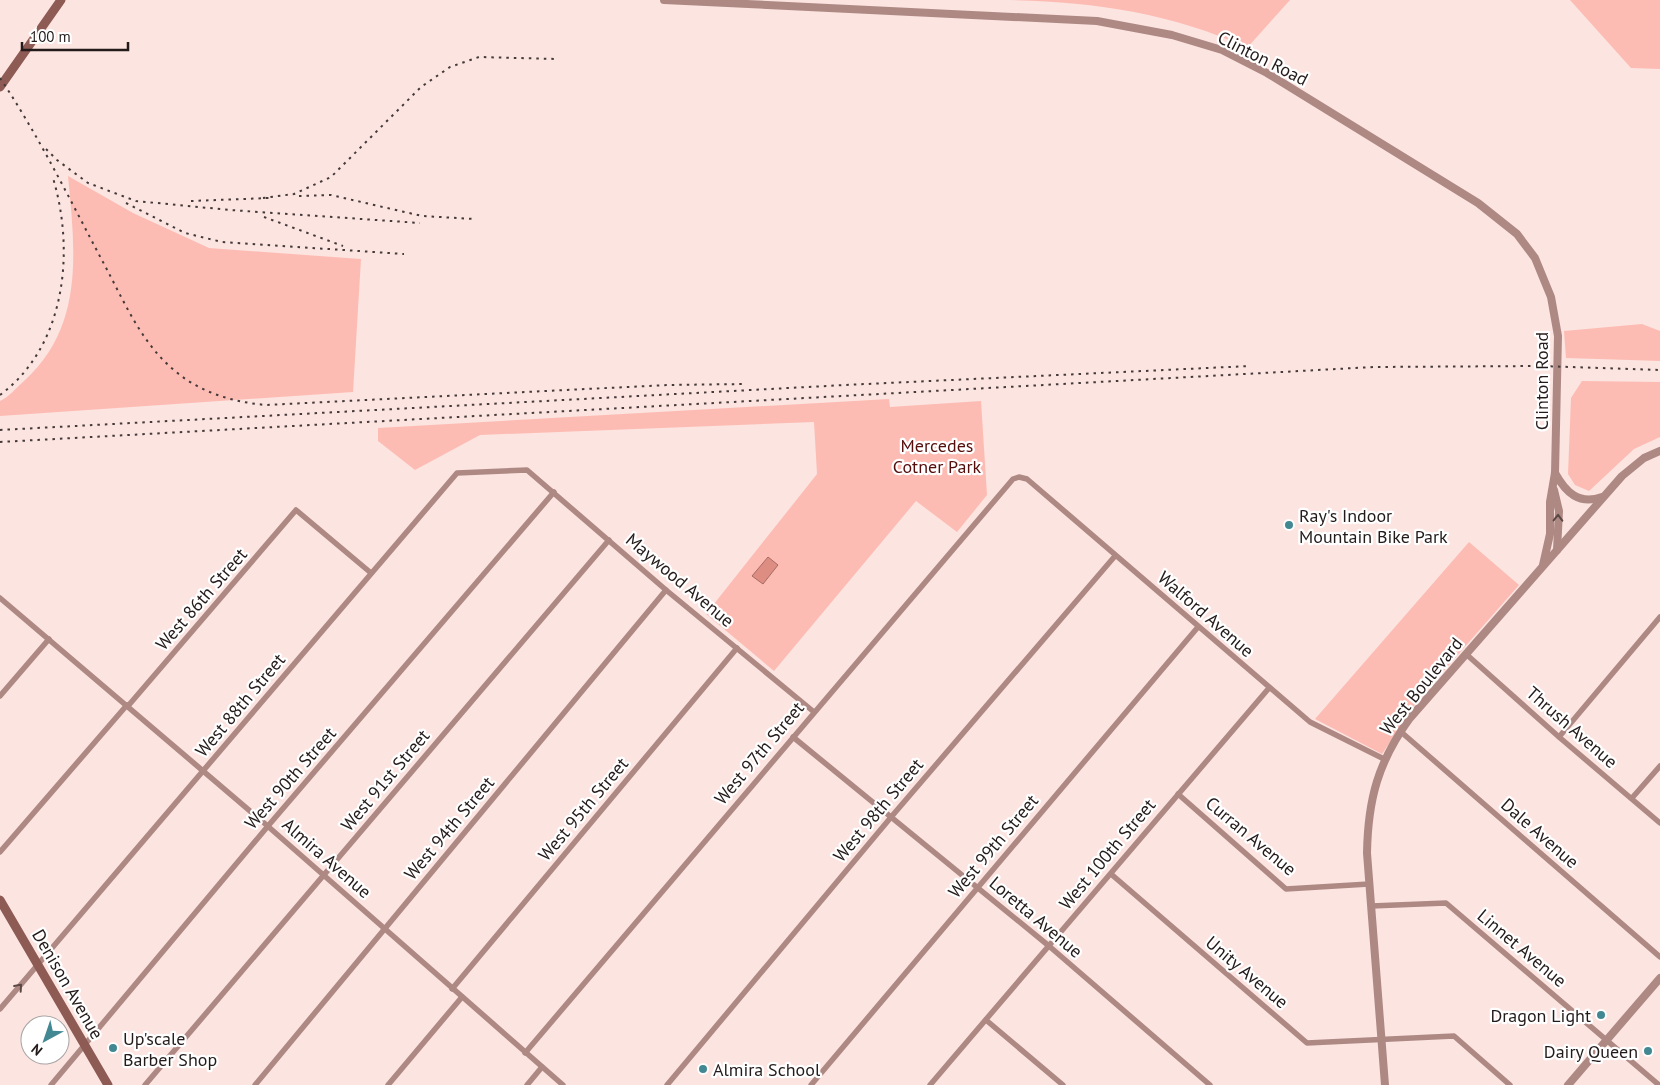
<svg xmlns="http://www.w3.org/2000/svg" width="1660" height="1085" font-family="'PT Sans',sans-serif">
<style>
.green{fill:#fdbcb3}
.water{fill:#de8d83;stroke:#a66b64}
.lines{fill:none;stroke-linecap:round;stroke-linejoin:round}
.minor{stroke:#ae8984;stroke-width:5.5}
.tertiary{stroke:#ae8984;stroke-width:8}
.secondary{stroke:#8d5b54;stroke-width:9}
.rail{stroke:#433938;stroke-width:2;stroke-dasharray:2.5 5;stroke-linecap:butt}
.oneway{stroke:#5b4744}
.poi-dot{fill:#428892;stroke:#fff;stroke-width:2}
.labels{text-anchor:middle;dominant-baseline:central;stroke-width:4.5;stroke-linejoin:round;paint-order:stroke}
.street-label{font-size:18px;fill:#231b1a;stroke:#fff}
.park-label{font-size:18px;fill:#550d0b;stroke:#fff}
.poi-label{font-size:18px;fill:#231b1a;stroke:#fff;text-anchor:start}
</style>
<rect width="100%" height="100%" fill="#fce4e1"/>
<g class="green">
<path d="M1003,0H1290L1247,48C1171,12 1086,1 1003,0Z"/>
<path d="M1570,0H1660V69L1631,68Z"/>
<path d="M68,176L133,213L209,248L361,259L353,392L0,416V401C9,397 16,388 24,381C85,326 75,250 68,176Z"/>
<path d="M1642,324L1660,331V361L1566,358L1564,331Z"/>
<path d="M1582,381L1660,382V437L1634,449L1589,491L1575,485L1568,474L1571,398Z"/>
<path d="M889,399L890,407L981,401L987,495L957,532L916,501L774,671L706,614L817,474L814,422L480,435L415,470L378,441V428Z"/>
<path d="M1469,542L1519,585L1419,699L1382,754L1315,719Z"/>
</g>
<path class="water" d="M768,557L778,565L763,584L752,576Z"/>
<g class="lines">
<g class="minor">
<path d="M0,598L263,822L563,1085"/>
<path d="M1466,654L1559,737L1660,823"/>
<path d="M0,696L49,639"/>
<path d="M128,706L296,510L371,573"/>
<path d="M1400,731L1660,957"/>
<path d="M793,737L1049,946L1210,1085"/>
<path d="M1559,737L1660,617"/>
<path d="M1178,794L1286,889L1369,884"/>
<path d="M1632,798L1660,766"/>
<path d="M0,852L127,705"/>
<path d="M1111,874L1307,1043L1454,1036L1510,1085"/>
<path d="M1371,906L1446,903L1659,1085"/>
<path d="M452,989L737,648"/>
<path d="M0,1009L457,473L527,470L666,590L814,712"/>
<path d="M986,1020L1063,1085"/>
<path d="M525,1053L1013,479L1019,477L1027,479L1310,722L1384,759"/>
<path d="M51,1085L268,826L554,492"/>
<path d="M145,1085L609,540"/>
<path d="M255,1085L666,590"/>
<path d="M388,1085L462,997"/>
<path d="M527,1085L542,1067"/>
<path d="M667,1085L892,816L1115,556"/>
<path d="M811,1085L1198,627"/>
<path d="M930,1085L1269,688"/>
</g>
<g class="tertiary">
<path d="M664,0L1097,21L1172,35L1222,50L1267,73L1478,203L1517,234L1535,258L1551,297L1558,336L1555,473L1550,502V534L1543,565"/>
<path d="M1555,473C1566,493 1579,505 1602,497"/>
<path d="M1554,490L1559,511L1557,550"/>
<path d="M1385,1085L1367,853C1368,799 1378,762 1410,718L1622,476L1644,458L1660,451"/>
<path d="M1568,1085L1660,978"/>
</g>
<g class="secondary">
<path d="M0,87L61,0"/>
<path d="M0,900L108,1085"/>
</g>
<g class="rail">
<path d="M0,78C39,136 71,202 104,264C124,301 141,343 175,371C201,393 233,402 266,405L667,385L746,384"/>
<path d="M46,149L57,160L88,183L136,201L230,210L420,223"/>
<path d="M299,196L331,195L422,216L475,219"/>
<path d="M263,198L294,194L331,177L421,87L450,67L479,57L558,59"/>
<path d="M191,201L269,198"/>
<path d="M126,203L185,233L222,242L404,254"/>
<path d="M264,217L343,246"/>
<path d="M0,395C66,346 75,251 53,178"/>
<path d="M0,430L845,385L1250,366"/>
<path d="M0,442L1373,367L1540,366L1660,370"/>
</g>
</g>
<defs><path id="oneway-chevron" d="M-2-3.5L2.5 0L-2 3.5" fill="none" stroke-width="1.6" stroke-linecap="round" stroke-linejoin="round" transform="scale(1.25)"/></defs>
<g class="oneway">
<use href="#oneway-chevron" transform="translate(1558 518) rotate(-89)"/>
<use href="#oneway-chevron" transform="translate(19 987) rotate(-49)"/>
</g>
<g class="poi-dot">
<circle cx="1289" cy="525" r="5"/>
<circle cx="1601" cy="1015" r="5"/>
<circle cx="113" cy="1048" r="5"/>
<circle cx="1648" cy="1051" r="5"/>
<circle cx="703" cy="1069" r="5"/>
</g>
<g class="labels">
<g class="street-label">
<text transform="translate(1263 58) rotate(27)">Clinton Road</text>
<text transform="translate(1541 381) rotate(-90)">Clinton Road</text>
<text transform="translate(680 580) rotate(40)">Maywood Avenue</text>
<text transform="translate(201 599) rotate(-49)">West 86th Street</text>
<text transform="translate(1206 614) rotate(41)">Walford Avenue</text>
<text transform="translate(1421 686) rotate(-51)">West Boulevard</text>
<text transform="translate(240 705) rotate(-50)">West 88th Street</text>
<text transform="translate(1572 727) rotate(41)">Thrush Avenue</text>
<text transform="translate(759 753) rotate(-50)">West 97th Street</text>
<text transform="translate(290 778) rotate(-49)">West 90th Street</text>
<text transform="translate(385 780) rotate(-50)">West 91st Street</text>
<text transform="translate(583 809) rotate(-50)">West 95th Street</text>
<text transform="translate(878 810) rotate(-50)">West 98th Street</text>
<text transform="translate(449 828) rotate(-50)">West 94th Street</text>
<text transform="translate(1540 833) rotate(41)">Dale Avenue</text>
<text transform="translate(1251 836) rotate(40)">Curran Avenue</text>
<text transform="translate(993 846) rotate(-50)">West 99th Street</text>
<text transform="translate(1107 854) rotate(-50)">West 100th Street</text>
<text transform="translate(327 858) rotate(41)">Almira Avenue</text>
<text transform="translate(1036 917) rotate(40)">Loretta Avenue</text>
<text transform="translate(1522 948) rotate(40)">Linnet Avenue</text>
<text transform="translate(1247 972) rotate(40)">Unity Avenue</text>
<text transform="translate(68 984) rotate(60)">Denison Avenue</text>
</g>
<g class="park-label">
<text x="937" y="445">Mercedes<tspan x="937" dy="21">Cotner Park</tspan></text>
</g>
<g class="poi-label">
<text x="1299" y="515">Ray's Indoor<tspan x="1299" dy="21">Mountain Bike Park</tspan></text>
<text x="1591" y="1015" text-anchor="end">Dragon Light</text>
<text x="123" y="1038">Up'scale<tspan x="123" dy="21">Barber Shop</tspan></text>
<text x="1638" y="1051" text-anchor="end">Dairy Queen</text>
<text x="713" y="1069">Almira School</text>
</g>
</g>
<g transform="translate(45 1040) rotate(220)"><circle r="24" fill="#ffffff" stroke="#a7a4a3"/>
<path d="M0-4L9 19L0 12L-9 19Z" fill="#428892"/>
<text y="-8" font-size="14" font-weight="bold" text-anchor="middle" fill="#231b1a">N</text>
</g>
<path d="M22 42v8h106v-8" fill="none" stroke="#231b1a" stroke-width="2.5"/>
<text x="30" y="42" font-size="15" fill="#231b1a" stroke="#ffffff" stroke-width="4" paint-order="stroke">100 m</text>
</svg>
